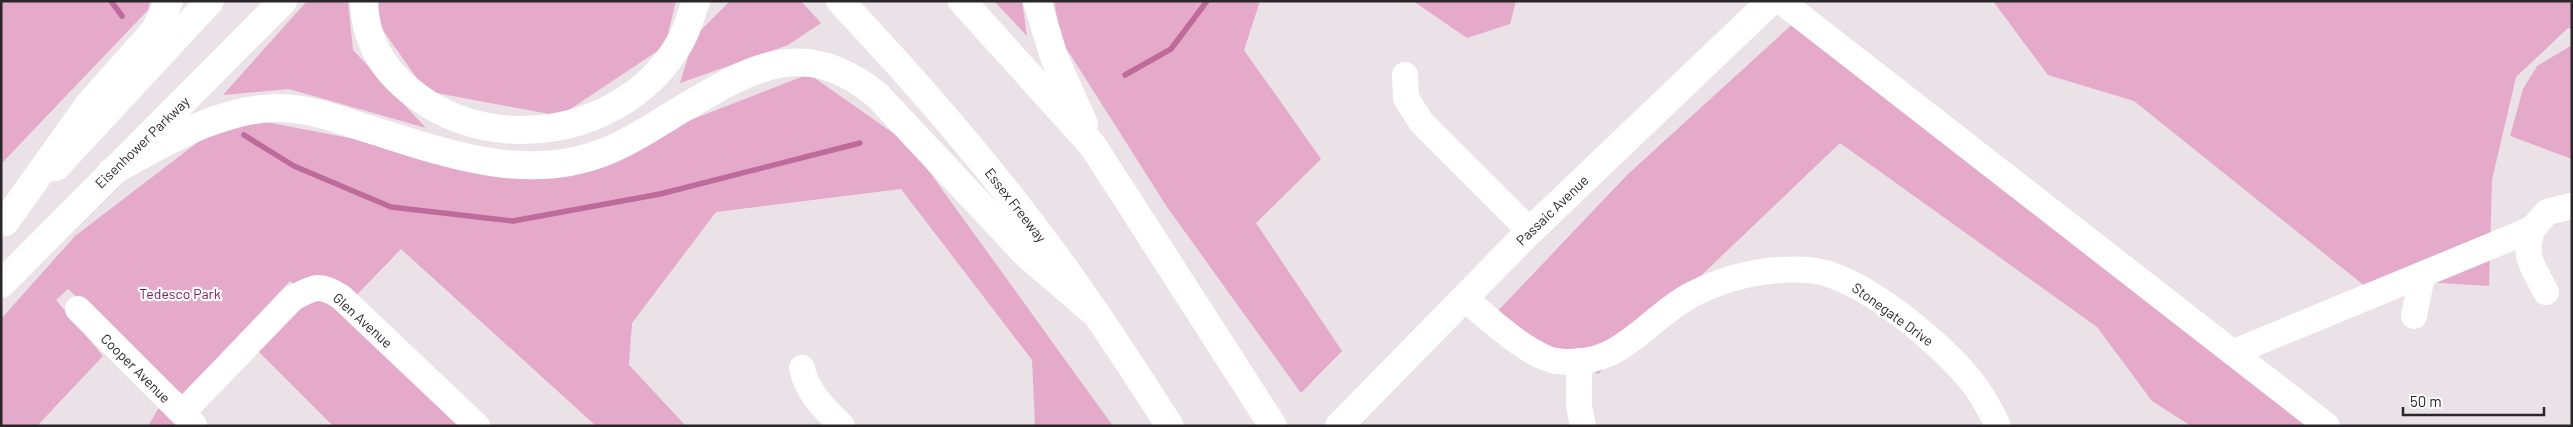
<svg xmlns="http://www.w3.org/2000/svg" width="2573" height="427" font-family="Barlow,sans-serif">
<style>
.green{fill:#e5aaca}
.lines{fill:none;stroke-linecap:round;stroke-linejoin:round}
.stream{stroke:#be6a9a;stroke-width:5.5}
.minor{stroke:#fff;stroke-width:26}
.major{stroke:#fff;stroke-width:28}
.highway{stroke:#fff;stroke-width:28}
.labels{text-anchor:middle;dominant-baseline:central;stroke-width:4.5;stroke-linejoin:round;paint-order:stroke}
.street-label{font-size:14px;fill:#2a2728;stroke:#fff}
.park-label{font-size:14px;fill:#811b5e;stroke:#fff}
</style>
<rect width="100%" height="100%" fill="#eae2e6"/>
<g class="green">
<path d="M1,1H150L148,10L1,164Z"/>
<path d="M307,1H348L353,50L426,128L289,89L223,95Z"/>
<path d="M379,1H676L665,46L560,116L426,91L375,19Z"/>
<path d="M730,1H801L821,23L788,45L680,83L694,37Z"/>
<path d="M994,1H1022L1027,36Z"/>
<path d="M1054,1H1260L1244,50L1321,159L1256,223L1342,351L1301,393L1167,207L1061,40Z"/>
<path d="M1413,1H1516L1510,24L1467,38Z"/>
<path d="M1993,1H2572V29L2568,28L2516,77L2492,180L2489,286L2392,280L2386,303L2134,101L2048,75Z"/>
<path d="M1809,9L2316,426H2191L2152,401L2097,327L1840,143L1598,374L1495,314L1627,175Z"/>
<path d="M2572,45V159L2510,136L2523,89L2537,66Z"/>
<path d="M809,74L910,145L1113,426H1035L1032,360L901,189L716,212L632,323L629,365L686,426H596L401,249L347,305L470,426H333L256,349L306,296L290,281L183,395L68,289L56,300L103,356L37,426H3L1,423V319L75,236L202,139L261,121L547,176Z"/>
<path d="M160,406L178,426H148Z"/>
</g>
<g class="lines">
<g class="stream">
<path d="M111,1L122,16"/>
<path d="M1125,75L1171,49L1207,1"/>
<path d="M244,135L294,166L391,207L513,221L660,194L860,143"/>
</g>
<g class="minor">
<path d="M1781,1L2327,426"/>
<path d="M1405,75L1406,98L1421,122L1530,231"/>
<path d="M2533,228C2522,256 2533,267 2546,292"/>
<path d="M1464,298C1486,316 1530,358 1557,361C1621,370 1645,318 1695,293C1729,276 1770,267 1808,270C1858,273 1937,340 1968,377C1980,391 1990,409 1998,426"/>
<path d="M78,309L194,425"/>
<path d="M2414,316L2422,276"/>
<path d="M2234,352L2513,237L2533,228L2547,212L2572,206"/>
<path d="M1579,361V406L1583,426"/>
<path d="M802,368C807,393 824,408 842,426"/>
<path d="M182,413L293,298C315,287 319,283 341,297L477,426"/>
</g>
<g class="major">
<path d="M56,167L210,1"/>
<path d="M1,284L283,1"/>
<path d="M1339,426L1530,231L1771,1"/>
</g>
<g class="highway">
<path d="M364,1C365,40 383,71 414,94C496,158 626,134 679,44C687,31 691,15 696,1"/>
<path d="M840,1C908,73 973,147 1033,226C1082,290 1126,358 1170,426"/>
<path d="M962,1L1093,146L1273,426"/>
<path d="M1037,1L1054,57L1084,124"/>
<path d="M111,172C163,144 218,108 279,108C312,108 344,122 375,131C451,155 529,183 607,151C630,142 651,128 672,115C745,72 800,32 877,95L1027,255L1098,316"/>
<path d="M5,222L90,103L155,30L169,1"/>
</g>
</g>
<g class="labels">
<g class="street-label">
<text transform="translate(142 142) rotate(-44)">Eisenhower Parkway</text>
<text transform="translate(1016 205) rotate(52)">Essex Freeway</text>
<text transform="translate(1552 210) rotate(-44)">Passaic Avenue</text>
<text transform="translate(1893 314) rotate(36)">Stonegate Drive</text>
<text transform="translate(363 320) rotate(42)">Glen Avenue</text>
<text transform="translate(136 368) rotate(45)">Cooper Avenue</text>
</g>
<g class="park-label">
<text x="180" y="293">Tedesco Park</text>
</g>
</g>
<rect width="2573" height="427" fill="none" stroke="#2a2728" stroke-width="5"/>
<path d="M2403 407v8h141v-8" fill="none" stroke="#2a2728" stroke-width="2.5"/>
<text x="2410" y="407" font-size="15" fill="#2a2728" stroke="#ffffff" stroke-width="4" paint-order="stroke">50 m</text>
</svg>
